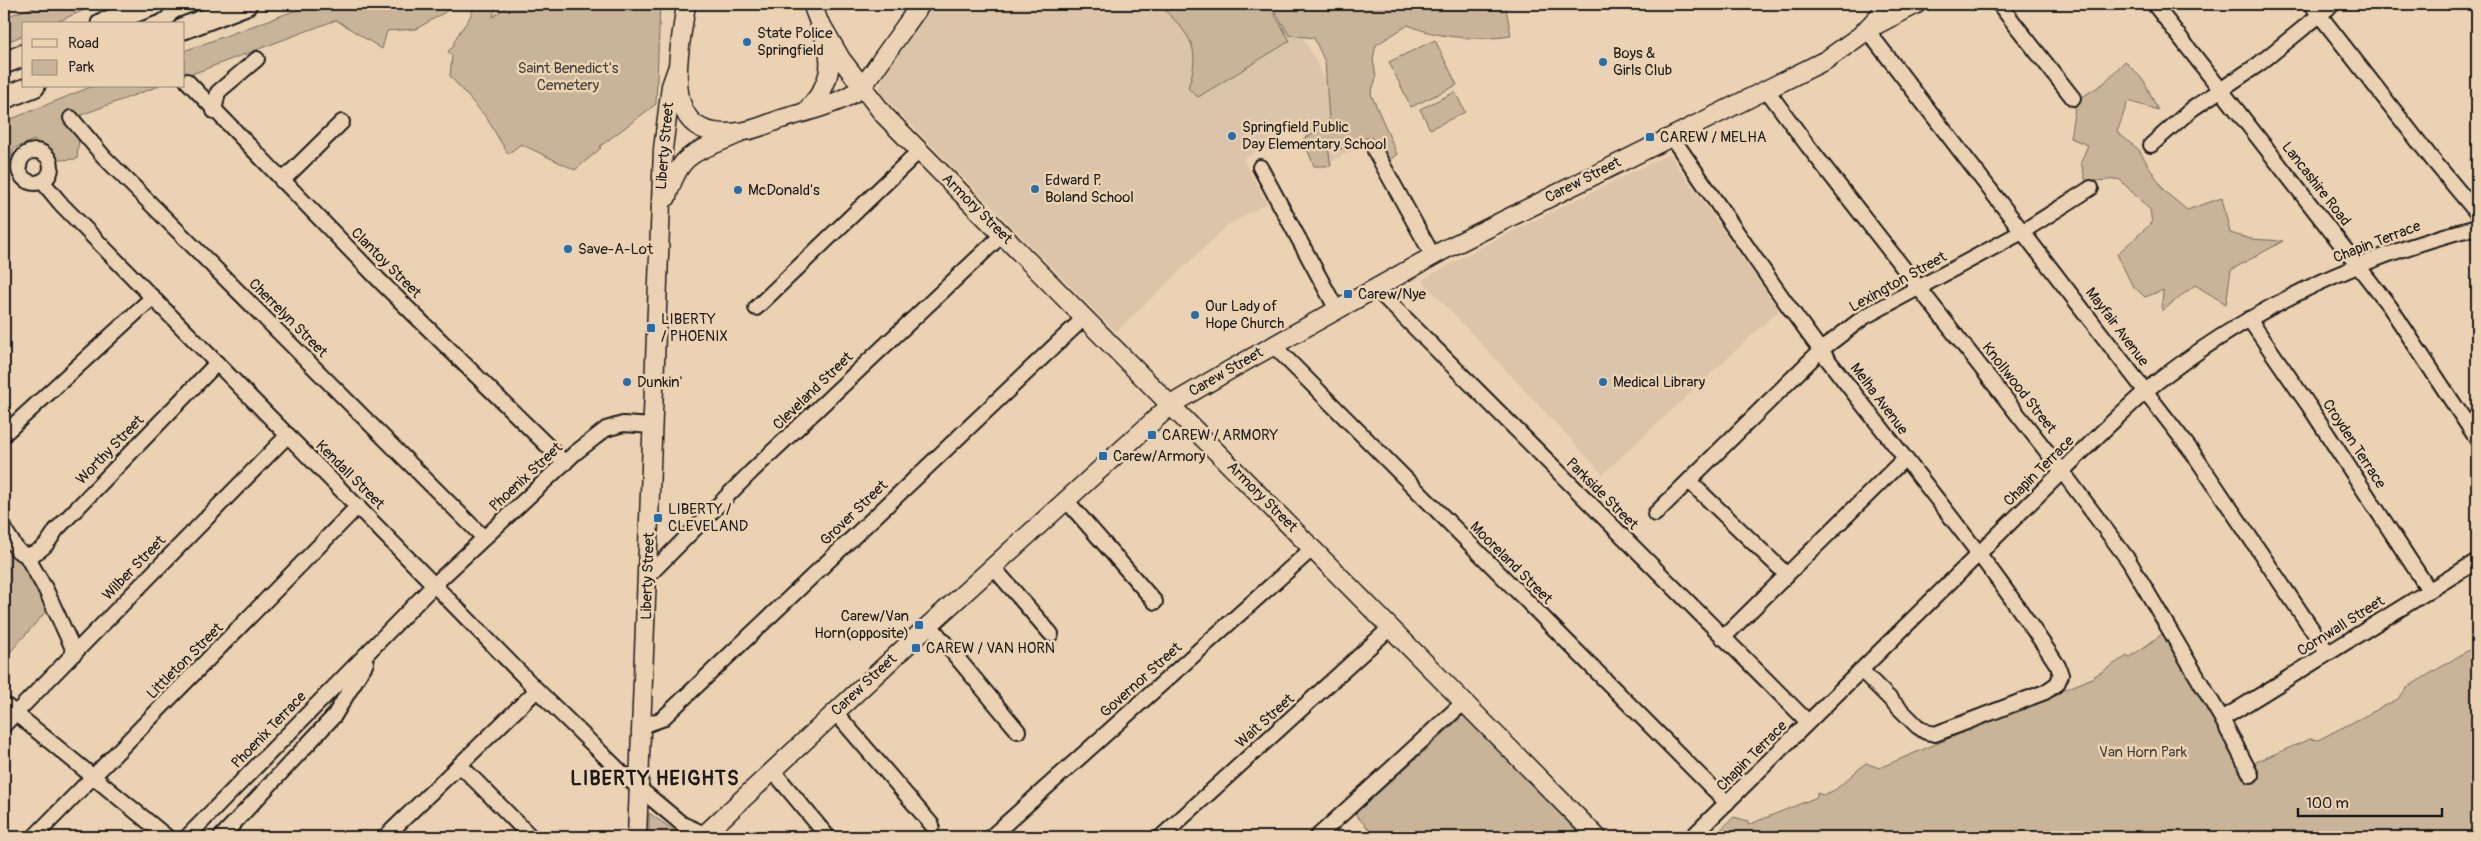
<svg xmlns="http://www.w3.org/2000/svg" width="2481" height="841" font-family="Pangolin,sans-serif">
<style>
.built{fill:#dbc4a7}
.green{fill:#c9b49a;stroke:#72685b}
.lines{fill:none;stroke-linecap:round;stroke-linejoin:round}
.minor-casing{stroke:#1c1c1c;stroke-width:18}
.major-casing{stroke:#1c1c1c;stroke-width:21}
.highway-casing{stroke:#1c1c1c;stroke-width:25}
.minor{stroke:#ebd2b3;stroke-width:14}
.major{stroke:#ebd2b3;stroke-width:18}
.highway{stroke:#ebd2b3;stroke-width:21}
.poi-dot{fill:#1f6fb2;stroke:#ebd2b3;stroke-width:2}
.labels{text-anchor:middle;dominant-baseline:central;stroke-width:5;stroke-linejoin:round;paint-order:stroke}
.poi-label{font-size:15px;fill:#1c1c1c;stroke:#ebd2b3;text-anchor:start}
.park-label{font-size:15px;fill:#47423c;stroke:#ebd2b3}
.street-label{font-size:15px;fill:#1c1c1c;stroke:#ebd2b3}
.district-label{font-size:20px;font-weight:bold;letter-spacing:1px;fill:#1c1c1c;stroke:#ebd2b3}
</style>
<rect width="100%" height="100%" fill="#ebd2b3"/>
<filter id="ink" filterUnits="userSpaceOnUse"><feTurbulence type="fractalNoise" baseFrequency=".02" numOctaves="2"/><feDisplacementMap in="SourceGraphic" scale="10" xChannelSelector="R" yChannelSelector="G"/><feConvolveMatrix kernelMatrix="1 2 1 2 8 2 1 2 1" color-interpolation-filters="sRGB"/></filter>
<g filter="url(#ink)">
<g class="built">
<path d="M934,4H1285L1361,146L1322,166L1300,126L1243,159L1267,203L1228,225L1116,332L884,97L879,90L883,76Z"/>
<path d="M1669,154L1779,310L1603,474L1422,280L1485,245Z"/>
</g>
<g class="green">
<path d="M45,4H98L52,24H24V35L4,43V17Z"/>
<path d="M313,4H459L416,29L387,31L382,49L336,20L184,77V51Z"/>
<path d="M473,4H506L494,12L493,17L510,4H660L656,104L599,147L601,148L575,170L521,144L508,154L486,117L450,76L452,56L448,51L453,47C455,31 474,21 473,4Z"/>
<path d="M1159,4H1269L1290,41L1198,97L1188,88C1203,44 1188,34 1159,4Z"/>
<path d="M1271,4H1525L1506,8L1511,36C1479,41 1437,38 1408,25L1376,45L1373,59L1376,78L1371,94L1397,154L1389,161L1372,138H1365L1361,149L1328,148L1331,166H1314L1303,139L1315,133L1329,120L1325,62L1314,38L1289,35Z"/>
<path d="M1435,40L1457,85L1411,107L1389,62Z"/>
<path d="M2125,61L2144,81L2158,110L2128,101L2117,132L2139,150L2164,191L2187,210L2222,198L2230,233L2251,239L2283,241L2231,270L2226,304L2195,285L2162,311L2163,290L2145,297L2132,285L2117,254L2152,223L2150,210L2119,179L2086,182L2081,162L2088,145L2070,138L2076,101L2104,83Z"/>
<path d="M93,86H159L81,115L77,159L55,160L48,148L34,140L13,149L11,172L4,175V122Z"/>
<path d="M1455,92L1465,112L1430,129L1420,109Z"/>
<path d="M4,528L48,609L4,659Z"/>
<path d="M2169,629L2252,774L2256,762L2310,739L2318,740L2398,699L2408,687L2477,645V837H1713L1734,817L1748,821V825L1817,797V793L1823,795L1835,790L1866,763L1879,768L2090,679L2127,656L2129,658Z"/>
<path d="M1464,715L1585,837H1376L1355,814Z"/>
<path d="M649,813L683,837H649Z"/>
</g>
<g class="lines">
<defs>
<g id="minor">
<path d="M1999,4L2073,98"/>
<path d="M2154,4L2390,307L2477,439"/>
<path d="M2311,4L2432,159L2477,213"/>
<path d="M1867,30L2193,453L2328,653"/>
<path d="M187,81L381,282L565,463"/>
<path d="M1766,89L1808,146L2062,471L2129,561L2222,719L2251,775"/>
<path d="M214,111L218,92L257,59"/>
<path d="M71,118L104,157L484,538"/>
<path d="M1671,136C1721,208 1769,282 1822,352C1902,456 1986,556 2058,666L2061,675L2057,684L2045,692L1935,734L1926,732L1917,726L1861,670"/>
<path d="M2151,145L2192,109L2259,64L2333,4"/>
<path d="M1375,151L1433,256"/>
<circle cx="35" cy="167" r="16"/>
<path d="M1260,167L1337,310"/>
<path d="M42,181L61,204L537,690L627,778L682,824L711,837"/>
<path d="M282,181L342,122"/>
<path d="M1375,288L1808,722"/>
<path d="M756,308L919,151"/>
<path d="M2249,319L2309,406L2429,590"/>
<path d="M1273,345L1727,803"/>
<path d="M4,434L153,297"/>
<path d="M1689,481L1787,575"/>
<path d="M1066,500L1155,602"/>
<path d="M1655,514L1821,350L1864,317L2022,232L2091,188"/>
<path d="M4,529L18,551L26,555L46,590L75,653"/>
<path d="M26,555C41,554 49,542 56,530L217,363"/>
<path d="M993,567L1051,634"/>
<path d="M649,575L752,471L1003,234"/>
<path d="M929,624L1018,731"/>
<path d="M1723,638L1904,459"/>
<path d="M4,704L167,837"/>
<path d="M835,712L932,825"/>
<path d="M2222,719L2477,561"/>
<path d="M4,725L288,435"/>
<path d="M642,726L662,719L1085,317"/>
<path d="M460,765L531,837"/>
<path d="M773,771L828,837"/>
<path d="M34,837L358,506"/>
<path d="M187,837L435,584L575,453L606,429L623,424L653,426"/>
<path d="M221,837L334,716L366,663"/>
<path d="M385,837L537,690"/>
<path d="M991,837L1313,548"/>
<path d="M1161,837L1390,628"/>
<path d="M1317,837L1464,702"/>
<path d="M1692,837L2103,431C2119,416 2136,399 2153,385C2249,309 2359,257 2477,227"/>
</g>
<g id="major">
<path d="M686,4C679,58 655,147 745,131C757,129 770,123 781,119C802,113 843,103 859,89C868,81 875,69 882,59C895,41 908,22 921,4"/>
<path d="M1876,25L1917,4"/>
<path d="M822,26L841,59L884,115L1597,837"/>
<path d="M806,111C843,73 829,49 812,4"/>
<path d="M667,197C681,150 696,153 736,135"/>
<path d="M637,837L663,149L671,86L677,69"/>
<path d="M702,837L918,635L1172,404L1228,371L1442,251L1826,60L1861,35L1890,4"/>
</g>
<g id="highway">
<path d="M102,24L154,4"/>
<path d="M184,28L246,4"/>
<path d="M4,63L24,55"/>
<path d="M4,98L34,86"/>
</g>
</defs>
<use href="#minor" class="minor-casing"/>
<use href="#major" class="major-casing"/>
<use href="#highway" class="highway-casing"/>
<use href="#minor" class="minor"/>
<use href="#major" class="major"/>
<use href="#highway" class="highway"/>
</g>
</g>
<g class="poi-dot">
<circle cx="747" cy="42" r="5"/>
<circle cx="1603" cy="62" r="5"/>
<circle cx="1232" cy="136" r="5"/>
<rect x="1645" y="132" width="10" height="10" rx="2.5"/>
<circle cx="1035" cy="189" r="5"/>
<circle cx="738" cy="190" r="5"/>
<circle cx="568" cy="249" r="5"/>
<rect x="1343" y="289" width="10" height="10" rx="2.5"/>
<circle cx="1195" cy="315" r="5"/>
<rect x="646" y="323" width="10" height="10" rx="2.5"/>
<circle cx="627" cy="382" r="5"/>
<circle cx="1603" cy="382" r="5"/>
<rect x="1147" y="430" width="10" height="10" rx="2.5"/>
<rect x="1098" y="451" width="10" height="10" rx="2.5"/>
<rect x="653" y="513" width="10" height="10" rx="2.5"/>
<rect x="914" y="620" width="10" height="10" rx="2.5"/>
<rect x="911" y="643" width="10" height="10" rx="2.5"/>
</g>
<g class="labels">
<g class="poi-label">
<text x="757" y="33">State Police<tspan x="757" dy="17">Springfield</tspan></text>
<text x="1613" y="53">Boys &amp;<tspan x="1613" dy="17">Girls Club</tspan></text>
<text x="1242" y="127">Springfield Public<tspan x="1242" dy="17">Day Elementary School</tspan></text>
<text x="1660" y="137">CAREW / MELHA</text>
<text x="1045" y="180">Edward P.<tspan x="1045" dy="17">Boland School</tspan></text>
<text x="748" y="190">McDonald's</text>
<text x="578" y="249">Save-A-Lot</text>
<text x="1358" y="294">Carew/Nye</text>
<text x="1205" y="306">Our Lady of<tspan x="1205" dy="17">Hope Church</tspan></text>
<text x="661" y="319">LIBERTY<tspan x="661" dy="17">/ PHOENIX</tspan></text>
<text x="637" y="382">Dunkin'</text>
<text x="1613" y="382">Medical Library</text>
<text x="1162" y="435">CAREW / ARMORY</text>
<text x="1113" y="456">Carew/Armory</text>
<text x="668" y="509">LIBERTY /<tspan x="668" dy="17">CLEVELAND</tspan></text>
<text x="909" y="616" text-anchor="end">Carew/Van<tspan x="909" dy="17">Horn(opposite)</tspan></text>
<text x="926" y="648">CAREW / VAN HORN</text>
</g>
<g class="park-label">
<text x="568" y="68">Saint Benedict's<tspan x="568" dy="17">Cemetery</tspan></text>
<text x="2143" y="752">Van Horn Park</text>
</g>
<g class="street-label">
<text transform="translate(665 146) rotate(-85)">Liberty Street</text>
<text transform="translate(1583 180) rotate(-27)">Carew Street</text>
<text transform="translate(2316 184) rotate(52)">Lancashire Road</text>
<text transform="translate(977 209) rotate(45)">Armory Street</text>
<text transform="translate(2377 242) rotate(-21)">Chapin Terrace</text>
<text transform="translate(386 263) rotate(45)">Clantoy Street</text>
<text transform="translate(1898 282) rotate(-29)">Lexington Street</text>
<text transform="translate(288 318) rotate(45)">Cherrelyn Street</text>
<text transform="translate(2117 327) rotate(53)">Mayfair Avenue</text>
<text transform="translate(1226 372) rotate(-30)">Carew Street</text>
<text transform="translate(2019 388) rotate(52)">Knollwood Street</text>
<text transform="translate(813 391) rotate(-44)">Cleveland Street</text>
<text transform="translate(1879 399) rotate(53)">Melha Avenue</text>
<text transform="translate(2354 444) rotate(57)">Croyden Terrace</text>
<text transform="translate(110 450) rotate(-46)">Worthy Street</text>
<text transform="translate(2039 471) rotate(-45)">Chapin Terrace</text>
<text transform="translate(350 475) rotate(45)">Kendall Street</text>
<text transform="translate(526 477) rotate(-43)">Phoenix Street</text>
<text transform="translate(1602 494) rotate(45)">Parkside Street</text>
<text transform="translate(1262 497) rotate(45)">Armory Street</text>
<text transform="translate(854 513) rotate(-44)">Grover Street</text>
<text transform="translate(1511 563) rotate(45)">Mooreland Street</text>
<text transform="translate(134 568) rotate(-46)">Wilber Street</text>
<text transform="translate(648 576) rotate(-88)">Liberty Street</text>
<text transform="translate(2341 626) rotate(-32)">Cornwall Street</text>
<text transform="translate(185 661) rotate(-45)">Littleton Street</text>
<text transform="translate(1141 680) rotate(-42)">Governor Street</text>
<text transform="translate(864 685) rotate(-43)">Carew Street</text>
<text transform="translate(1265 721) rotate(-42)">Wait Street</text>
<text transform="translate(269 730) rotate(-46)">Phoenix Terrace</text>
<text transform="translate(1752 756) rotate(-45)">Chapin Terrace</text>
</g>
<g class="district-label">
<text x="655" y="778">LIBERTY HEIGHTS</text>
</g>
</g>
<rect width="2481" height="841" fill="none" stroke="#ebd2b3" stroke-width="20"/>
<rect x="10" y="10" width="2461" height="821" fill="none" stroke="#1c1c1c" stroke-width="2" filter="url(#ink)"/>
<rect x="22" y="22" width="162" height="65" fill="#ebd2b3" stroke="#988977"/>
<rect x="32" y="39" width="25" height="8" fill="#ebd2b3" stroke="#988977"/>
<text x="68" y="48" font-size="15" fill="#1c1c1c">Road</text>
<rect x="32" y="60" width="25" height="15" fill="#c9b49a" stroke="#988977"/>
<text x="68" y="72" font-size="15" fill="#1c1c1c">Park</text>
<path d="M2298 808v8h144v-8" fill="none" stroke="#1c1c1c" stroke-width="2.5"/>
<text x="2306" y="808" font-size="15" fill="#1c1c1c" stroke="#ebd2b3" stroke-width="4" paint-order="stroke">100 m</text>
</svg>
